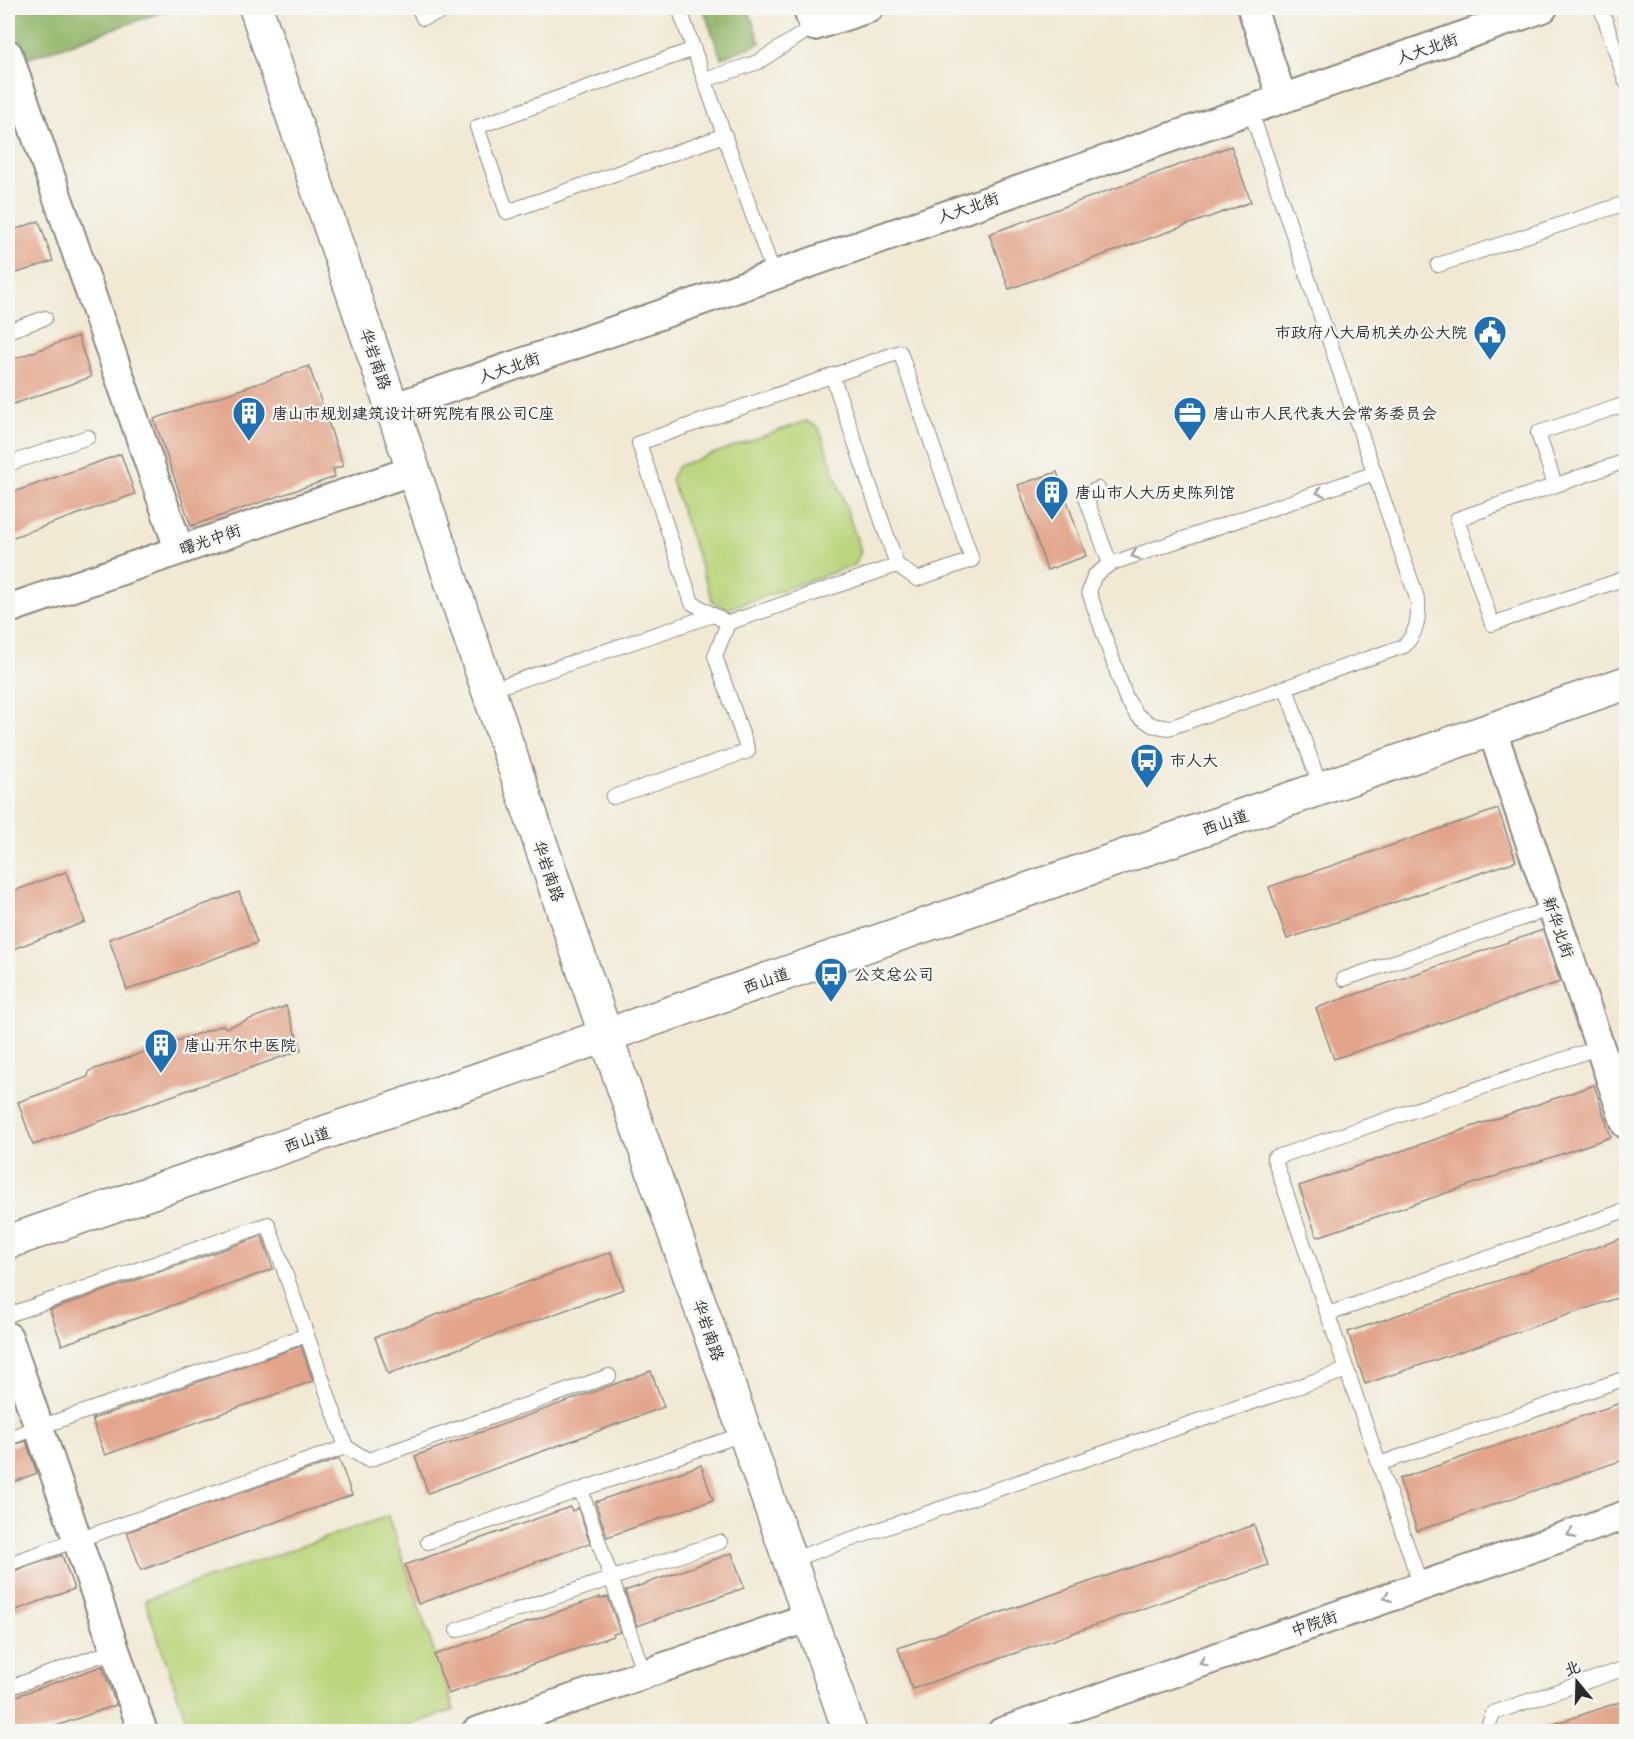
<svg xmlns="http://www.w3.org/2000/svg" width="1634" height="1739" font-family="Delius,'LXGW WenKai TC',sans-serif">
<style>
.green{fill:#bad57b;stroke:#728053;stroke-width:1.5}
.forest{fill:#93b66b;stroke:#5f704b;stroke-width:1.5}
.building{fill:#e2a48a}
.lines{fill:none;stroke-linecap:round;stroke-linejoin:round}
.service-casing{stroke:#8e8a80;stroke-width:16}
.minor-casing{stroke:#8e8a80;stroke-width:32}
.tertiary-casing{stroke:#8e8a80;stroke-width:36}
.service{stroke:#fff;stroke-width:14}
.minor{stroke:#fff;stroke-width:28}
.tertiary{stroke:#fff;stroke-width:33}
.oneway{stroke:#a0a0a0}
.labels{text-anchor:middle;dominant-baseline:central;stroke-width:4.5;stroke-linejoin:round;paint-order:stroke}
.street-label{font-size:16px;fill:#2b2b2b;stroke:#f6f6f2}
.poi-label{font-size:16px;fill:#2b2b2b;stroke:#f6f6f2;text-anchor:start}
</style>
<rect width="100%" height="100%" fill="#f6f6f2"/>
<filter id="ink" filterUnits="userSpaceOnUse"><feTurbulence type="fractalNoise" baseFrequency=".0167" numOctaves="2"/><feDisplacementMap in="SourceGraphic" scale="12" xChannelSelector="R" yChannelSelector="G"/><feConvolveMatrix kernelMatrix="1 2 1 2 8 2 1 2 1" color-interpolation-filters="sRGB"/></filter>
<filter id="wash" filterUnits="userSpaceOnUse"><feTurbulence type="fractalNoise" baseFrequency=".008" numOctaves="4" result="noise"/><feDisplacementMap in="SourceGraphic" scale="24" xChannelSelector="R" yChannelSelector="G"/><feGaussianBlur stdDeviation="1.35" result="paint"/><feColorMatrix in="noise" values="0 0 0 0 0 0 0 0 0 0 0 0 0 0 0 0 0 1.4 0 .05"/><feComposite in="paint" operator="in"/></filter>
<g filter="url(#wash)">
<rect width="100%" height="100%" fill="#f1e9d4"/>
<g class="green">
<path d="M806,421L819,428L861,551L855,565L727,609L713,602L671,479L678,466Z"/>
<path d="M388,1516L454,1710L392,1731H190L145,1600Z"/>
</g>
<g class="forest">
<path d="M8,8H174L26,59Z"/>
<path d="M703,8H748L760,43L721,58Z"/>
</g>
<g id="blocks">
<g class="building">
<path d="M1231,146L1251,202L1009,289L989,234Z"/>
<path d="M39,221L53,261L8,276V232Z"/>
<path d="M78,336L91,377L8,406V361Z"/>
<path d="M309,366L343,466L333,469L335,477L191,526L154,419Z"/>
<path d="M121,454L135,494L8,539V494Z"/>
<path d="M1057,472L1086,556L1047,570L1018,485Z"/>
<path d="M1498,809L1516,861L1287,939L1269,887Z"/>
<path d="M66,872L85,922L8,951V893Z"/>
<path d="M239,892L257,943L127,990L109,939Z"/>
<path d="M1543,930L1560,982L1334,1059L1316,1008Z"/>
<path d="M286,1006L301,1050L33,1145L18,1102L88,1077L89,1071L223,1025L226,1028Z"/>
<path d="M1594,1085L1611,1137L1317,1237L1299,1186Z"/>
<path d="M262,1236L273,1269L62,1345L50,1310Z"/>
<path d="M1626,1237V1295L1365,1384L1348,1332Z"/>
<path d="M611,1252L624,1289L388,1374L375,1337Z"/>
<path d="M301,1346L313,1381L105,1455L92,1419Z"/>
<path d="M651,1371L664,1407L428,1493L415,1456Z"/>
<path d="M1626,1401V1459L1417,1531L1399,1479Z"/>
<path d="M26,1441L37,1473L8,1484V1447Z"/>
<path d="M339,1459L352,1495L141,1570L127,1532Z"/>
<path d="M701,1465L713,1500L607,1537L595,1502Z"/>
<path d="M570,1507L572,1511L578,1508L590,1543L418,1604L405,1565Z"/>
<path d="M1254,1525L1268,1565L912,1689L898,1648Z"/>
<path d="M732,1553L744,1588L637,1626L625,1591Z"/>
<path d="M62,1555L74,1589L8,1613V1573Z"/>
<path d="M600,1597V1599L608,1597L620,1632L613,1634V1636L448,1694L434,1655Z"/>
<path d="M102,1666L116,1705L42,1731H8V1699Z"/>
<path d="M1626,1700V1731H1542V1728Z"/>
</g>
</g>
</g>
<g filter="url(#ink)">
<use href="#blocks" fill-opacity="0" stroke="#8e8a80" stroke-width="1.5"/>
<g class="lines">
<defs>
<g id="service">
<path d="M419,8L423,18L453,8"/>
<path d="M679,8L774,275"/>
<path d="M1601,8L1626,82"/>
<path d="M694,49L477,127L507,212L725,135"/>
<path d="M705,80L758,62L814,26"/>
<path d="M1250,109C1306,273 1363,437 1418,601C1419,619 1417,633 1404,646L1169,728L1152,725L1137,715L1126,698L1089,592L1094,576L1110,564L1375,473"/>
<path d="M1438,265L1626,203"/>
<path d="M8,331L45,318"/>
<path d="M832,375L897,565L728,623L692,603L639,443L900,352L972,560L917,579L897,565"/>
<path d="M1626,461L1457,519L1492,624L1626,578"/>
<path d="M8,464L88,437"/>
<path d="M1555,485L1538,433L1626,404"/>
<path d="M1098,489L1085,495L1110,564"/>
<path d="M1286,688L1321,789"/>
<path d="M487,691L713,615"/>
<path d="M613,797L748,751L715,656L728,623"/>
<path d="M1344,979L1552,908"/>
<path d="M1328,1314L1626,1210"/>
<path d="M8,1315L268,1224L346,1447"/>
<path d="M8,1438L307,1335"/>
<path d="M1379,1464L1626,1378"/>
<path d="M581,1490L644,1674"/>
<path d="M428,1542L746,1433"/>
<path d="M790,1560L1347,1370"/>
<path d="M8,1564L346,1447L368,1460L609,1376"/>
<path d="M1421,1586L1274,1158L1600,1047"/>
<path d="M457,1630L720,1542"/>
<path d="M8,1688L115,1650"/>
<path d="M1486,1732L1493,1713L1626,1668"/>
</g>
<g id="minor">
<path d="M807,8L814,26L869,8"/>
<path d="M1252,8L1282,98"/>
<path d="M8,54L179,549"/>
<path d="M392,408L1543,8"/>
<path d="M8,609L414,470"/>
<path d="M1492,730L1626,1124"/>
<path d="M8,1337L143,1732"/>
<path d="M476,1732L810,1617"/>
<path d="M1002,1732L1626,1515"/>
</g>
<g id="tertiary">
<path d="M256,8L620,1077L850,1732"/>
<path d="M8,1242L1626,683"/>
</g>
</defs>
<use href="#service" class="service-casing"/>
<use href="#minor" class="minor-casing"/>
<use href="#tertiary" class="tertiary-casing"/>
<use href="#service" class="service"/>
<use href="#minor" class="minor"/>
<use href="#tertiary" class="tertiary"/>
</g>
<defs><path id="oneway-chevron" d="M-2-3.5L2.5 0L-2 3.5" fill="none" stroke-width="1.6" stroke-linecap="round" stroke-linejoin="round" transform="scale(1.5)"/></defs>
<g class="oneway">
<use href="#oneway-chevron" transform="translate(1320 492) rotate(161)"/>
<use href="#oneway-chevron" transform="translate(1135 555) rotate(161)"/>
<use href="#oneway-chevron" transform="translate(1571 1534) rotate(161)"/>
<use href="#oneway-chevron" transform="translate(1387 1597) rotate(161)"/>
<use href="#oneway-chevron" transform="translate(1203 1662) rotate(161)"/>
</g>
</g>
<defs>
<symbol id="civic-pin" viewBox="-11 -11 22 30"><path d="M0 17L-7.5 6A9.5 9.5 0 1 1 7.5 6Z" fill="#1f6fb2" stroke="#f6f6f2"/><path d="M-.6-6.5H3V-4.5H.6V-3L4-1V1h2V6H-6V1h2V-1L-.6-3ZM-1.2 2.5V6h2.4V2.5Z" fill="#fff"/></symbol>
<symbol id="building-pin" viewBox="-11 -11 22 30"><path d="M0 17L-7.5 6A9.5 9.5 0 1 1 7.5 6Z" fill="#1f6fb2" stroke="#f6f6f2"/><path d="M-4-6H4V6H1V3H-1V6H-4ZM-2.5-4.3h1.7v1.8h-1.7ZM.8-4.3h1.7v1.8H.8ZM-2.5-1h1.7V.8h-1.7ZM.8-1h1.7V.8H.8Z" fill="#fff"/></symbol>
<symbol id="office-pin" viewBox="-11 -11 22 30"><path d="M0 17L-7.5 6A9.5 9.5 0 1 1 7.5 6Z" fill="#1f6fb2" stroke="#f6f6f2"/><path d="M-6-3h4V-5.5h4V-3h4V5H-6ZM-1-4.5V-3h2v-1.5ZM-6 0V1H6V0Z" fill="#fff"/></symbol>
<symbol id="bus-pin" viewBox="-11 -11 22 30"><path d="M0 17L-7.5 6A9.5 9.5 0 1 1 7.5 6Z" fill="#1f6fb2" stroke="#f6f6f2"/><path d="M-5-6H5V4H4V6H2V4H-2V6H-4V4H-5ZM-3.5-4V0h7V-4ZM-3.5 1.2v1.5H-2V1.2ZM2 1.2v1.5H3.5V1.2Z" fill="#fff"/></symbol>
</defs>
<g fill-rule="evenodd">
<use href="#civic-pin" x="1471" y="313" width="38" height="52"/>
<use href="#building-pin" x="230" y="394" width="38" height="52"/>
<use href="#office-pin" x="1171" y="394" width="38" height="52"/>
<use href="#building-pin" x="1033" y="473" width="38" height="52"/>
<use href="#bus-pin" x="1128" y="741" width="38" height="52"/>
<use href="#bus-pin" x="812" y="955" width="38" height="52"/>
<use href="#building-pin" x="142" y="1026" width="38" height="52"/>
</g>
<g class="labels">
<g class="street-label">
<text transform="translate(1427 48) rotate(-19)">人大北街</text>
<text transform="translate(968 207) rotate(-19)">人大北街</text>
<text transform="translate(376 359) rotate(71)">华岩南路</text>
<text transform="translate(509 367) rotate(-19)">人大北街</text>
<text transform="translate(210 539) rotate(-19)">曙光中街</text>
<text transform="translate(1225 822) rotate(-19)">西山道</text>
<text transform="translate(549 871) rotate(71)">华岩南路</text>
<text transform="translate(1559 927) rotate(71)">新华北街</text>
<text transform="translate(766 980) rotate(-19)">西山道</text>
<text transform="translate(307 1139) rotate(-19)">西山道</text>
<text transform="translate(709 1330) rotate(71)">华岩南路</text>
<text transform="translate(1314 1623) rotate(-19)">中院街</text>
</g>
<g class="poi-label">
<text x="1467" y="332" text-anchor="end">市政府八大局机关办公大院</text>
<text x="272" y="413">唐山市规划建筑设计研究院有限公司C座</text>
<text x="1213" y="413">唐山市人民代表大会常务委员会</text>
<text x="1075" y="492">唐山市人大历史陈列馆</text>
<text x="1170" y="760">市人大</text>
<text x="854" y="974">公交总公司</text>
<text x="184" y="1045">唐山开尔中医院</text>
</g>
</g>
<rect width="1634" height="1739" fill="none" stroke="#f6f6f2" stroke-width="30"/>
<g transform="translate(1577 1682) rotate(341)" stroke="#f6f6f2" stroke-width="4.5" paint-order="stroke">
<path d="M0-4.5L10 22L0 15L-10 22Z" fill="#2b2b2b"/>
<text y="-9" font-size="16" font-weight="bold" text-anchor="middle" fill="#2b2b2b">北</text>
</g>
</svg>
